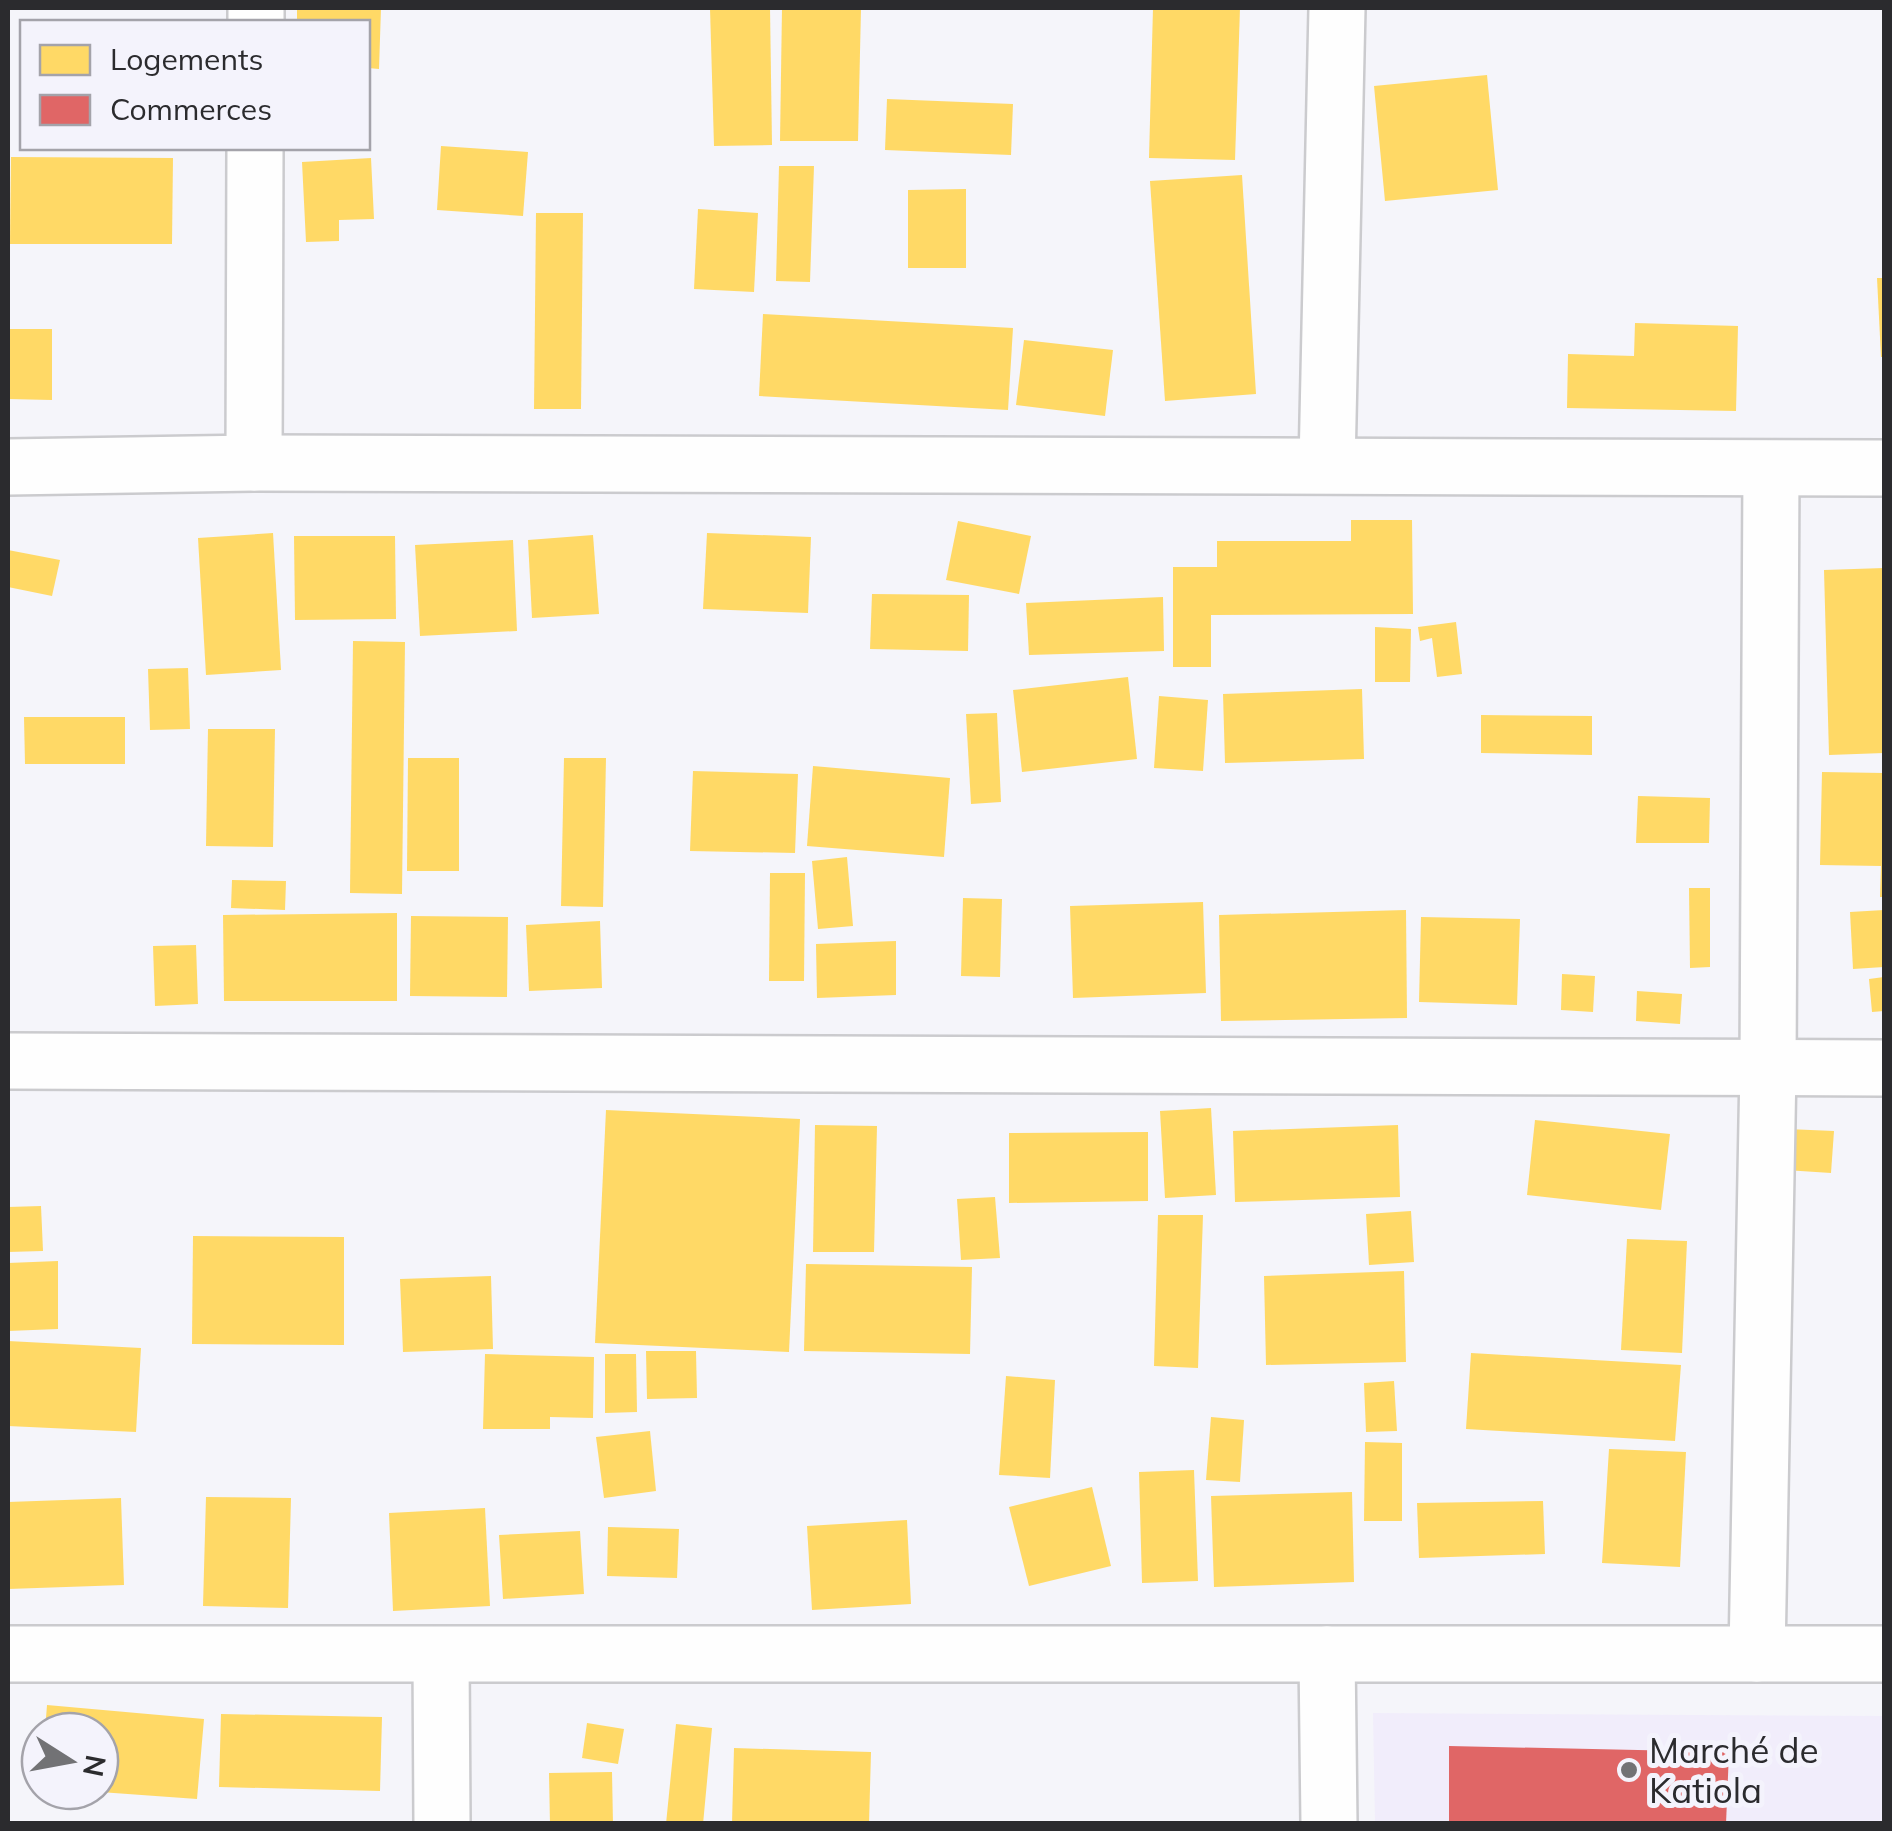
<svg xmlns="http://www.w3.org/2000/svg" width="1892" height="1831" font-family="Mulish,sans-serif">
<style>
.commercial{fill:#f1edfb}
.homes{fill:#ffd966}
.shops{fill:#e06666}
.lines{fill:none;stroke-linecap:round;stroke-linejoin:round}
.minor-casing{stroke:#cbcbce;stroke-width:60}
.minor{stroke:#fefefe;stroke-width:55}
.poi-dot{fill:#727275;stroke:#f4f3fc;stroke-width:4}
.labels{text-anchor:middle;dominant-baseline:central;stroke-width:10;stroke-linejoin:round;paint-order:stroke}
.poi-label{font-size:35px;fill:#2b2b2e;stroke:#f4f3fc;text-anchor:start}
</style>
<rect width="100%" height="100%" fill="#f5f5fa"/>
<path class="commercial" d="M1373,1713L1884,1716V1823H1375Z"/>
<g class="homes">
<path d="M297,8H381L379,69L368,68V22H297Z"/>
<path d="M710,8H770L772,145L714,146Z"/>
<path d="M782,8H861L858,141H780Z"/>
<path d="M1153,8H1240L1235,160L1149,158Z"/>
<path d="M1487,75L1498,190L1385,201L1374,86Z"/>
<path d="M887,99L1013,104L1011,155L885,150Z"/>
<path d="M441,146L528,152L523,216L437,210Z"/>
<path d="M11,157L173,158L172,244H10Z"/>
<path d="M371,158L374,219L339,220V241L306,242L302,162Z"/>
<path d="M779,166H814L810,282L776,281Z"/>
<path d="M1242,175L1256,394L1165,401L1150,181Z"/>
<path d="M966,189V268H908V190Z"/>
<path d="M698,209L758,213L754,292L694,289Z"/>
<path d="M536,213H583L581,409H534Z"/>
<path d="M1877,278H1884V357H1881Z"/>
<path d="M763,314L1013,328L1008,410L759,396Z"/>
<path d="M1635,323L1738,326L1736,411L1567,408L1568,354L1634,356Z"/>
<path d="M8,329H52V400L8,399Z"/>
<path d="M1024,340L1113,350L1105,416L1016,405Z"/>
<path d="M1351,520H1412L1413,614L1211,615V667H1173V567H1217V541H1351Z"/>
<path d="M958,521L1031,536L1019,594L946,580Z"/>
<path d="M273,533L281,670L206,675L198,538Z"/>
<path d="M707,533L811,537L808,613L703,609Z"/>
<path d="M593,535L599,614L532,618L528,540Z"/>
<path d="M294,536H395L396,619L295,620Z"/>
<path d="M513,540L517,631L420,636L415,545Z"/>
<path d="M8,550L60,560L52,596L8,587Z"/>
<path d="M1884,568V753L1829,755L1824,570Z"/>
<path d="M872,594L969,595L968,651L870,649Z"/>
<path d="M1163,597L1164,651L1029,655L1026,603Z"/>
<path d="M1456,622L1462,674L1437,677L1432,638L1420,641L1418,627Z"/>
<path d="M1375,627L1411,629L1410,682H1375Z"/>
<path d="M353,641L405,642L402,894L350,893Z"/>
<path d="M188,668L190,729L150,730L148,669Z"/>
<path d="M1128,677L1137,759L1022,772L1013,690Z"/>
<path d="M1362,689L1364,759L1225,763L1223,694Z"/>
<path d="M1159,696L1208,700L1203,771L1154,768Z"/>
<path d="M997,713L1001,802L971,804L966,714Z"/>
<path d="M1481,715L1592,716V755L1481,753Z"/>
<path d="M24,717H125V764H25Z"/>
<path d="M208,729H275L273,847L206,846Z"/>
<path d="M408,758H459V871H407Z"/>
<path d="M564,758H606L603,907L561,906Z"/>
<path d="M813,766L950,778L944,857L807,846Z"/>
<path d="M693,771L798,774L795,853L690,851Z"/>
<path d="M1822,772L1884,773V897H1880L1881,866L1820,865Z"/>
<path d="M1638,796L1710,798L1709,843H1636Z"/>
<path d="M847,857L853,926L818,929L812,861Z"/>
<path d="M770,873H805L804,981H769Z"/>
<path d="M232,880L286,881L285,910L231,908Z"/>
<path d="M1689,888H1710V967L1690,968Z"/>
<path d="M963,898L1002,899L1000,977L961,976Z"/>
<path d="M1203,902L1206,993L1073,998L1070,906Z"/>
<path d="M1406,910L1407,1018L1221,1021L1219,915Z"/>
<path d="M1884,910V967L1853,969L1850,912Z"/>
<path d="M397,913V1001H224L223,915Z"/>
<path d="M411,916L508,917L507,997L410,996Z"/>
<path d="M1421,917L1520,919L1517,1005L1419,1002Z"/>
<path d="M600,921L602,988L529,991L526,925Z"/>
<path d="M896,941V995L817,998L816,944Z"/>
<path d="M196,945L198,1004L155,1006L153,946Z"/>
<path d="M1562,974L1595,976L1593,1012L1561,1010Z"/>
<path d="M1884,977V1011L1872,1012L1869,979Z"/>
<path d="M1637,991L1682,994L1680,1024L1636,1021Z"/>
<path d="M1211,1108L1216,1195L1165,1198L1160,1111Z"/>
<path d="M606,1110L800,1119L789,1352L595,1343Z"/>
<path d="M1535,1120L1670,1134L1661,1210L1527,1195Z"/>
<path d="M815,1125L877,1126L874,1252H813Z"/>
<path d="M1398,1125L1400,1197L1235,1202L1233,1131Z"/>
<path d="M1787,1129L1834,1131L1831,1173L1785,1170Z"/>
<path d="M1148,1132V1201L1009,1203V1133Z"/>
<path d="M995,1197L1000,1258L961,1260L957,1199Z"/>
<path d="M41,1206L43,1251L8,1252V1207Z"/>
<path d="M1411,1211L1414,1262L1369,1265L1366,1214Z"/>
<path d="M1158,1215H1203L1198,1368L1154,1366Z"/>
<path d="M193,1236L344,1237V1345L192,1344Z"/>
<path d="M1627,1239L1687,1241L1682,1353L1621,1350Z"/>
<path d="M58,1261V1329L8,1331V1263Z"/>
<path d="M806,1264L972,1267L970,1354L804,1351Z"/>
<path d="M1404,1271L1406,1362L1266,1365L1264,1276Z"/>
<path d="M491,1276L493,1349L403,1352L400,1279Z"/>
<path d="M8,1341L141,1348L136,1432L8,1426Z"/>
<path d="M646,1351H696L697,1398L647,1399Z"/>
<path d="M1471,1353L1681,1365L1675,1441L1466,1429Z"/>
<path d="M485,1354L594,1357L593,1418L550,1417V1429H483Z"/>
<path d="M605,1354H636L637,1412L605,1413Z"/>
<path d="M1006,1376L1055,1380L1050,1478L999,1475Z"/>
<path d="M1394,1381L1397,1431L1366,1432L1364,1383Z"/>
<path d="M1211,1417L1244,1420L1240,1482L1206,1480Z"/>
<path d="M650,1431L656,1491L604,1498L596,1437Z"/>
<path d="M1365,1442L1402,1443V1521H1364Z"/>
<path d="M1609,1449L1686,1452L1680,1567L1602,1563Z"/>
<path d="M1194,1470L1198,1581L1142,1583L1139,1472Z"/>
<path d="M1092,1487L1111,1566L1029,1586L1009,1507Z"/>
<path d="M1352,1492L1354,1582L1214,1587L1211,1496Z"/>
<path d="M206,1497L291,1498L288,1608L203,1606Z"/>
<path d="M121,1498L124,1585L8,1589V1502Z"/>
<path d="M1543,1501L1545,1554L1419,1558L1417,1503Z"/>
<path d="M485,1508L490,1606L393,1611L389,1513Z"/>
<path d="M907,1520L911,1604L812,1610L807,1526Z"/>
<path d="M608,1527L679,1529L677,1578L607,1576Z"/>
<path d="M580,1531L584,1594L503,1599L499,1535Z"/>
<path d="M47,1705L204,1719L197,1799L100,1792V1731H45Z"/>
<path d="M221,1714L382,1717L380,1791L219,1787Z"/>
<path d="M587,1723L624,1729L618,1764L582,1758Z"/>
<path d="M676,1724L712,1728L703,1824H666Z"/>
<path d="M734,1748L871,1752L869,1824H732Z"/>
<path d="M612,1772L613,1824H550L549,1773Z"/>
</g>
<path class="shops" d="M1449,1746L1729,1752L1726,1824H1449Z"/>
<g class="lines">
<defs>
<g id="minor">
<path d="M256,22V8"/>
<path d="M254,463L255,148"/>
<path d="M1327,465L1337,8"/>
<path d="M8,467L254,463L1884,468"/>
<path d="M8,1061L1884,1068"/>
<path d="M8,1654H1884"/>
<path d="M1327,1654L1329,1824"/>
<path d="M1757,1654L1768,1068L1771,469"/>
<path d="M441,1655L442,1824"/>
</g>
</defs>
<use href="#minor" class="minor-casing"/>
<use href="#minor" class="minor"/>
</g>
<circle class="poi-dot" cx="1629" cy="1770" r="10"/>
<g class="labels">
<g class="poi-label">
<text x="1649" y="1750">Marché de<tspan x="1649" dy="40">Katiola</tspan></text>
</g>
</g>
<rect width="1892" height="1831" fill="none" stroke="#2b2b2e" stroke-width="20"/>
<rect x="20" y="20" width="350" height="130" fill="#f4f3fc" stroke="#a4a3aa" stroke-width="2.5"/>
<rect x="40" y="45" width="50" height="30" fill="#ffd966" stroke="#a4a3aa" stroke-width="2.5"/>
<text x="110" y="70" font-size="30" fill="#2b2b2e">Logements</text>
<rect x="40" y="95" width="50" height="30" fill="#e06666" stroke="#a4a3aa" stroke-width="2.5"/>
<text x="110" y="120" font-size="30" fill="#2b2b2e">Commerces</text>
<g transform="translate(70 1761) rotate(101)"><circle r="48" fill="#f4f3fc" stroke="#a4a3aa" stroke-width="2.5"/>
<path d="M0-8L18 38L0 25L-18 38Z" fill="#727275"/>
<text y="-15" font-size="28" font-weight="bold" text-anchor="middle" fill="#2b2b2e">N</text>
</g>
</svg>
